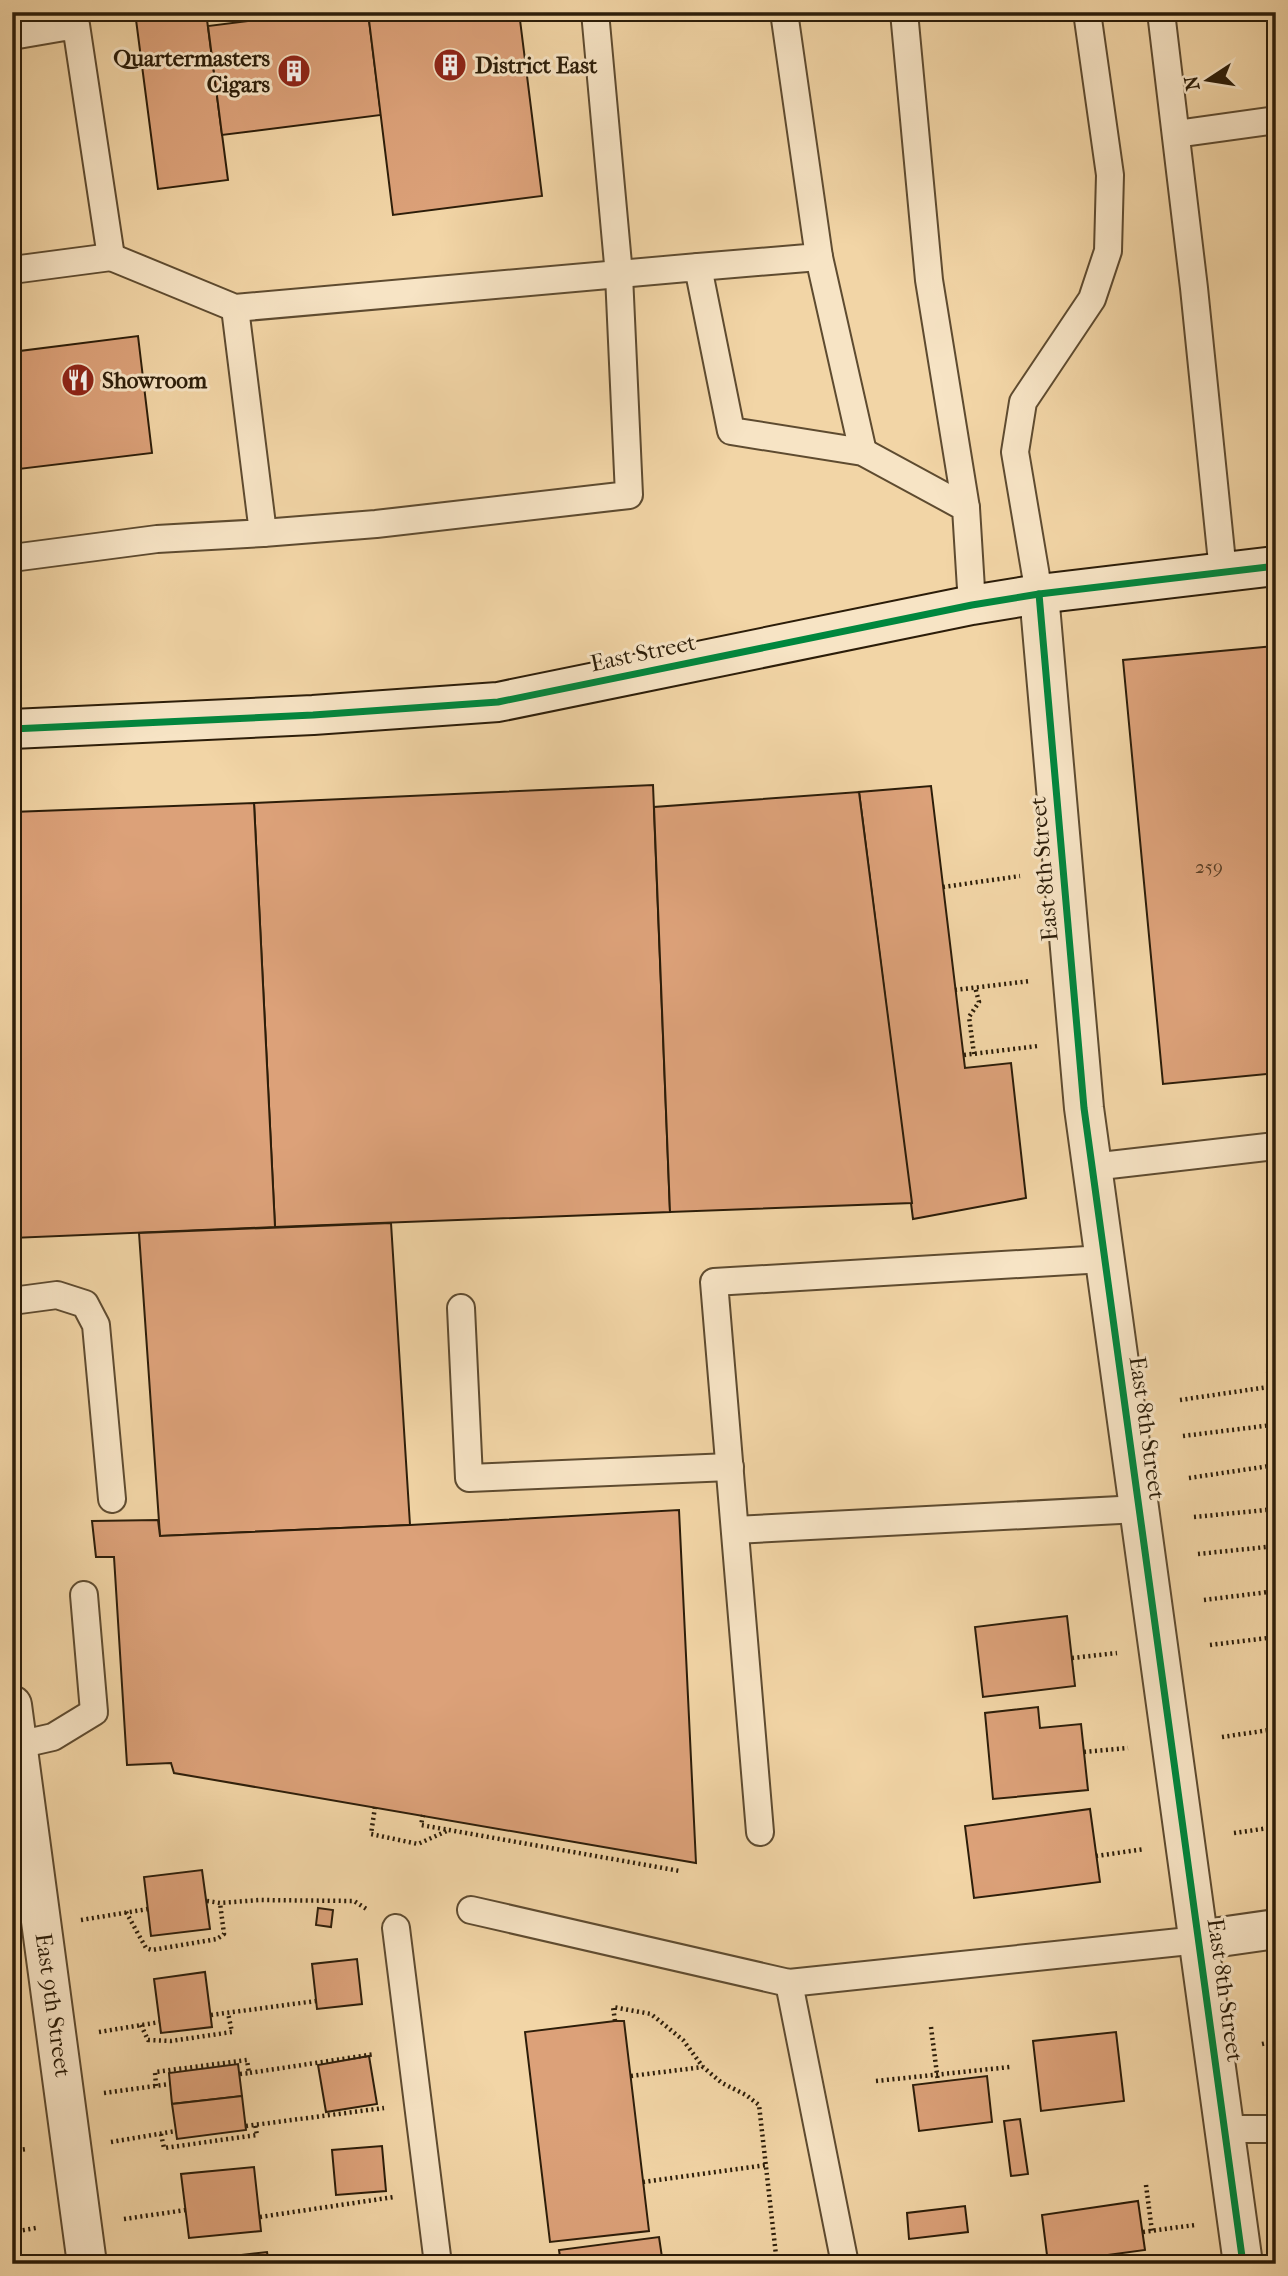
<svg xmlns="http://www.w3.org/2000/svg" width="1288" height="2276" font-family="'IM FELL French Canon',serif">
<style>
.building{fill:#dca179;stroke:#2c1d09;stroke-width:2}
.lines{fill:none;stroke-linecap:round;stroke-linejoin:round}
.service-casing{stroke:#5e4b30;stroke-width:30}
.minor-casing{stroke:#5e4b30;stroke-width:42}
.tertiary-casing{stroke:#5e4b30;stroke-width:42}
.secondary-casing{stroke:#2c1d09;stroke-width:42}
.path{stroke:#2c1d09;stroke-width:4.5;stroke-dasharray:2 3.5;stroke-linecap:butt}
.service{stroke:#f7e4c5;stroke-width:26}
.minor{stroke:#f7e4c5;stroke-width:38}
.tertiary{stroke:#f7e4c5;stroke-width:38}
.secondary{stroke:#f7e4c5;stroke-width:38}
.cycleway-casing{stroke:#f7e4c5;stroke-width:11}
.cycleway{stroke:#00873e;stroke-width:7}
.labels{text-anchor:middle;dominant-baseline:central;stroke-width:6;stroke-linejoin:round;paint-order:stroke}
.number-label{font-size:19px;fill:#583e25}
.poi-label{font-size:23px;font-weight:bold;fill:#2c1d09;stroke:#f7e4c5;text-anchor:start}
.street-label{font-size:23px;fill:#2c1d09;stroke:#f7e4c5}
</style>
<rect width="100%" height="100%" fill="#f2d5a6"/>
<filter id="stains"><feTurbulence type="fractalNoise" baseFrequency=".00286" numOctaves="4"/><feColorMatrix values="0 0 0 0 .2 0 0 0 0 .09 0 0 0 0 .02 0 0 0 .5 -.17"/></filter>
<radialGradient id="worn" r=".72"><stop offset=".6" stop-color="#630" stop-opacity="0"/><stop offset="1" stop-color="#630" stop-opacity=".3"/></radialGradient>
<g class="building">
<path d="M135,12H206L228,180L158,189Z"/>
<path d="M322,12H368L381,115L222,135L208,26Z"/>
<path d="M368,12H519L542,196L393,215Z"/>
<path d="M138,336L152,453L19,469L12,409V352Z"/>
<path d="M1276,646V1073L1163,1084L1123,660Z"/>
<path d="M653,785L670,1212L275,1227L254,803Z"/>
<path d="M931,786L965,1068L1011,1063L1026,1198L913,1219L859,792Z"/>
<path d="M859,792L912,1203L670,1212L654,807Z"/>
<path d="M254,803L275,1227L12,1238V812Z"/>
<path d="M391,1223L410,1525L160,1536L139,1233Z"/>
<path d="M1276,1372V1412L1271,1413L1267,1373Z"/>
<path d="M679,1510L696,1863L174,1773L171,1763L127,1765L114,1557H96L92,1521L158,1520L160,1536L410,1525Z"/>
<path d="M1067,1616L1075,1686L983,1697L975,1627Z"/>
<path d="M1038,1707L1040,1728L1081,1724L1088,1790L993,1799L985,1713Z"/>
<path d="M1090,1809L1100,1882L974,1898L965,1826Z"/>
<path d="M202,1870L210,1929L151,1936L144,1877Z"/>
<path d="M318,1908L333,1910L331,1927L316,1925Z"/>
<path d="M357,1959L362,2004L317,2009L312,1964Z"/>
<path d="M205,1972L212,2027L161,2033L154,1979Z"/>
<path d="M615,2021H624L649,2231L550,2242L525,2032Z"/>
<path d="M1116,2032L1124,2101L1041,2111L1033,2041Z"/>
<path d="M369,2056L377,2104L326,2112L318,2065Z"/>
<path d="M238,2064L242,2096L172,2104L169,2073Z"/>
<path d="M987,2076L992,2122L919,2131L913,2085Z"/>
<path d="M242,2096L246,2130L177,2139L172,2104Z"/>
<path d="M1020,2119L1028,2174L1011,2176L1004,2121Z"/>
<path d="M382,2146L386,2191L336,2195L332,2150Z"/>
<path d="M254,2167L261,2231L189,2238L181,2174Z"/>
<path d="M1138,2201L1145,2250L1048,2263L1042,2215Z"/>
<path d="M965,2206L968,2232L909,2239L907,2213Z"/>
<path d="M659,2237L663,2264H561L559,2250Z"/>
<path d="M267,2252L269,2264H191V2261Z"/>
</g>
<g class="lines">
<defs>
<g id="service">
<path d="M904,12L929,280L966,508"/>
<path d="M1161,12L1194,288L1223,572"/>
<path d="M12,36L76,25L111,257L12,270"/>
<path d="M1176,134L1276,120"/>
<path d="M111,257L235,308L698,267L731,431L863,452L966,508L972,605"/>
<path d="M819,257L863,452"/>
<path d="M698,267L819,257L784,12"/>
<path d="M263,533L376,524L629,495L619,275L595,12"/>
<path d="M12,558L157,539L263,533L235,308"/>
<path d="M1039,594L1015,452L1023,402L1092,299L1108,251L1110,175L1087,12"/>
<path d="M1092,1167L1276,1146"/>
<path d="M12,1301L57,1295L85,1304L96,1325L112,1499"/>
<path d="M461,1308L469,1478L730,1467"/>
<path d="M735,1530L1139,1509"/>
<path d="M18,1745L53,1737L94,1712L84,1595"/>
<path d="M760,1832L714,1282L1104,1259"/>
<path d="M471,1910L789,1983L1199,1940"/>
<path d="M396,1928L438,2264"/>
<path d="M789,1983L845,2264"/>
<path d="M1224,2129H1276"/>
</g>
<g id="minor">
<path d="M1039,594L1084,1108L1243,2264"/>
<path d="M1199,1940L1276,1929"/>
</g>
<path id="tertiary" d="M12,1705L87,2264"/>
<path id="secondary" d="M12,729L313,715L498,702L972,605L1039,594L1276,566"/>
</defs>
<use href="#service" class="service-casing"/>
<use href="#minor" class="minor-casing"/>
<use href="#tertiary" class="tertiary-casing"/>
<use href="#secondary" class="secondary-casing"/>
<g class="path">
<path d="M943,887L1020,876"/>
<path d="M955,990L1030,981"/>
<path d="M974,1054L969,1017L979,1002L975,987"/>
<path d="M964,1055L1038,1046"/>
<path d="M1180,1400L1268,1387"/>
<path d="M1183,1436L1272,1425"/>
<path d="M1189,1478L1276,1465"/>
<path d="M1194,1517L1276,1509"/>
<path d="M1198,1554L1276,1546"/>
<path d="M1204,1600L1276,1591"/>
<path d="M1210,1645L1276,1637"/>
<path d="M1072,1658L1117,1653"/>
<path d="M1222,1737L1276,1729"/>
<path d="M1084,1752L1128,1748"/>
<path d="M375,1807L371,1834L418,1844L449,1830"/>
<path d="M423,1815L421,1825L680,1871"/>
<path d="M1234,1833L1276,1827"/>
<path d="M1096,1856L1145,1849"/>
<path d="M207,1901L220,1903L259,1900L354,1901L368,1910"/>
<path d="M126,1912L146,1948L152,1950L217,1939L224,1934L220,1903"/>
<path d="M81,1920L148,1909"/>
<path d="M211,2015L316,2001"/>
<path d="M615,2021L613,2007L651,2014L683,2040L703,2067L722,2083L746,2095L759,2105L777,2264"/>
<path d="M141,2025L148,2040L171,2041L232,2032L228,2013"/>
<path d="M931,2027L938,2082"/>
<path d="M99,2032L160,2022"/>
<path d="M1262,2044L1276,2041"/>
<path d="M240,2074L249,2073"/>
<path d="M631,2076L703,2067"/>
<path d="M876,2081L1010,2067"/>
<path d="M156,2086L155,2072L247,2060L249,2073L375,2054"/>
<path d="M104,2093L170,2084"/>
<path d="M246,2126L384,2108"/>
<path d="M161,2134L164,2148L257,2135L255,2124"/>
<path d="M111,2142L176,2131"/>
<path d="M12,2151L27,2149"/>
<path d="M643,2182L766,2165"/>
<path d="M1146,2185L1152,2231"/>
<path d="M260,2217L394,2197"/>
<path d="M124,2219L186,2210"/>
<path d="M12,2232L36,2228"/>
<path d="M1143,2232L1195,2225"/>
<path d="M385,2264H399"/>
</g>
<use href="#service" class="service"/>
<use href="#minor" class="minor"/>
<use href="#tertiary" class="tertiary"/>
<use href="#secondary" class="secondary"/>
<defs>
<g id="cycleway">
<path d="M1039,594L1084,1108L1243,2264"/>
<path d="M12,729L313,715L498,702L972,605L1039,594L1276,566"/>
</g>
</defs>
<use href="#cycleway" class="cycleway-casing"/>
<use href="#cycleway" class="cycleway"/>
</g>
<defs>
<symbol id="building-disc" viewBox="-11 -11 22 22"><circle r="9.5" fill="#8f2418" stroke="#f7e4c5"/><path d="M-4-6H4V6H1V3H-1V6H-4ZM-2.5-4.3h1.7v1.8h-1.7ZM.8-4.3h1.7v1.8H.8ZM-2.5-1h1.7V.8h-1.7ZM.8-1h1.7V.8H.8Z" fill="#fff"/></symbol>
<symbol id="restaurant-disc" viewBox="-11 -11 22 22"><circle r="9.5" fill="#8f2418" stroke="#f7e4c5"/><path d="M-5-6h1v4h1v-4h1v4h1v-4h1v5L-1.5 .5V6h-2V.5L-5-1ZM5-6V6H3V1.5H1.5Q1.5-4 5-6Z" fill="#fff"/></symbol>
</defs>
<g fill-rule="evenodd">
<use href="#building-disc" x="431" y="46" width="38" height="38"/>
<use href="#building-disc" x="275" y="52" width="38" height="38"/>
<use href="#restaurant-disc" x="59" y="361" width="38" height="38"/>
</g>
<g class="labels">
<g class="number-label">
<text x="1209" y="867">259</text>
</g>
<g class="poi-label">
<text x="270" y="58" text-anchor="end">Quartermasters<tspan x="270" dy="26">Cigars</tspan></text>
<text x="475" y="65">District East</text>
<text x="102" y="380">Showroom</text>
</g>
<g class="street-label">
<text transform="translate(643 653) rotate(-12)">East Street</text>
<text transform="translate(1044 869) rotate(-95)">East 8th Street</text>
<text transform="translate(1147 1428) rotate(82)">East 8th Street</text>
<text transform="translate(1225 1990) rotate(82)">East 8th Street</text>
<text transform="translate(53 2005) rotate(82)">East 9th Street</text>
</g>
</g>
<rect width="1288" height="2276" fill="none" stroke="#f2d5a6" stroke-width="42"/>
<rect x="14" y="14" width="1260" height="2248" fill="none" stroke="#2c1d09" stroke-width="3.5"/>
<rect x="21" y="21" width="1246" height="2234" fill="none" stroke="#2c1d09" stroke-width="2"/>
<g transform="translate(1208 80) rotate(258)" stroke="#f7e4c5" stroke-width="5" paint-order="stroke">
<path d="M0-5L12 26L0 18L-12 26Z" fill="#2c1d09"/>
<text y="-10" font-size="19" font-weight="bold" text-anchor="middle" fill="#2c1d09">N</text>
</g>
<rect width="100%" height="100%" filter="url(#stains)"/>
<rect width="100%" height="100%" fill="url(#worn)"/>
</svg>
